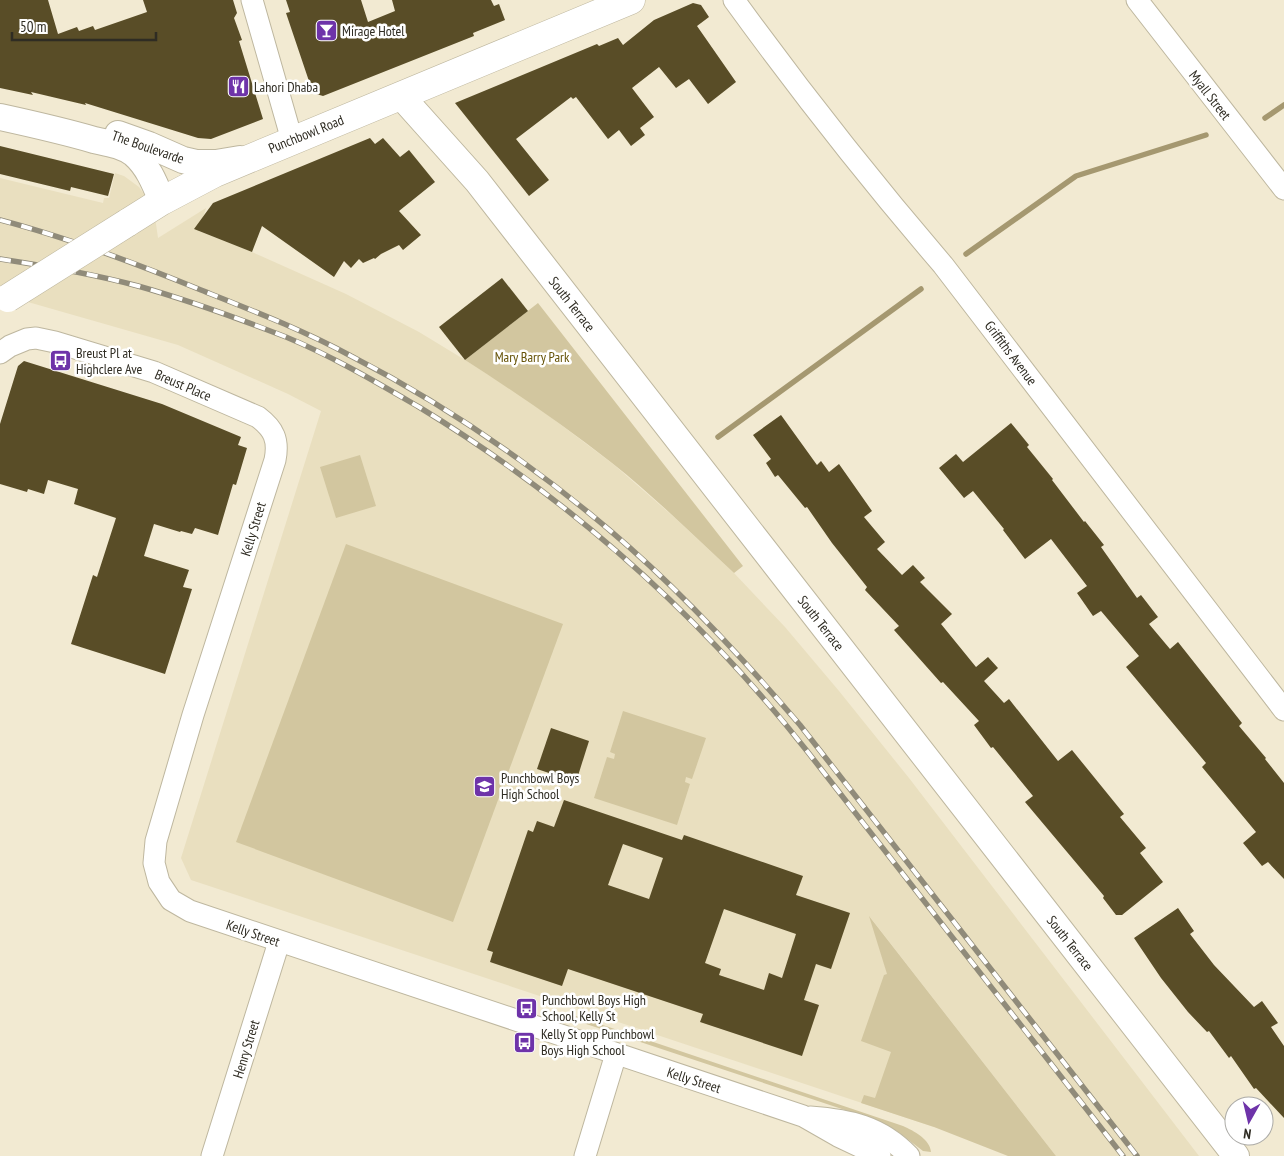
<svg xmlns="http://www.w3.org/2000/svg" width="1284" height="1156" font-family="'PT Sans Narrow',sans-serif">
<style>
.built{fill:#e9dfbf}
.green{fill:#d2c69f}
.lines{fill:none;stroke-linecap:round;stroke-linejoin:round}
.stream{stroke:#a59870;stroke-width:5.5}
.building{fill:#594d27;fill-rule:evenodd}
.minor-casing{stroke:#beb79f;stroke-width:23}
.tertiary-casing{stroke:#beb79f;stroke-width:28}
.primary-casing{stroke:#beb79f;stroke-width:29}
.minor{stroke:#fff;stroke-width:21}
.tertiary{stroke:#fff;stroke-width:26}
.primary{stroke:#fff;stroke-width:28}
.rail-casing{stroke:#908b7a;stroke-width:5.5}
.rail{stroke:#fff;stroke-width:4;stroke-dasharray:11;stroke-linecap:butt}
.primary-bridge-casing{stroke:#beb79f;stroke-width:29;stroke-linecap:butt}
.primary-bridge{stroke:#fff;stroke-width:28}
.labels{text-anchor:middle;dominant-baseline:central;stroke-width:5;stroke-linejoin:round;paint-order:stroke}
.poi-label{font-size:14px;fill:#2f2c23;stroke:#fff;text-anchor:start}
.street-label{font-size:14px;fill:#2f2c23;stroke:#fff}
.park-label{font-size:14px;fill:#665308;stroke:#fff}
</style>
<rect width="100%" height="100%" fill="#f2ead2"/>
<path class="built" d="M115,173L124,176L139,187L151,204L155,217L158,238L206,208L199,231L252,252L346,294L419,332L465,360L528,400L613,464L675,518L734,573L785,627L839,691L909,778L1199,1156H1056L870,917L934,1127L191,880L181,858L321,411L288,394L178,345L0,294V178L103,203L104,198H109Z"/>
<g class="green">
<path d="M538,303L743,566L734,573C694,536 655,497 612,463C565,426 515,392 465,360Z"/>
<path d="M360,455L376,506L336,518L320,467Z"/>
<path d="M346,544L563,624L453,922L236,842Z"/>
<path d="M623,711L706,738L692,779L686,777L685,782L690,784L677,825L594,798L607,757L614,759L615,754L610,752Z"/>
<path d="M869,916L1056,1156H1008L934,1127L861,1103L864,1095L875,1098L891,1052L861,1041L884,975L887,974Z"/>
<path d="M576,1016L903,1126C914,1131 930,1139 931,1152L923,1151L897,1131L860,1115L574,1020Z"/>
</g>
<g class="lines">
<g class="stream">
<path d="M1265,118L1284,105"/>
<path d="M966,254L1076,176L1206,135"/>
<path d="M718,437L921,289"/>
</g>
</g>
<g class="building">
<path d="M0,0H48L58,34L77,27L79,31L93,26L95,30L147,12L143,0H233L237,13L234,18L242,40L239,41L263,119L211,139L198,138L85,103L86,105L31,92L33,95L0,88Z"/>
<path d="M286,0H361L368,22L395,11L392,0H491L494,6L499,4L505,20L473,33L474,36L323,96L313,93L286,13L290,12Z"/>
<path d="M693,3L701,5L709,17L697,26L736,82L708,104L689,79L676,88L659,67L632,88L654,117L640,128L645,135L631,146L619,130L608,139L576,97L573,99L571,97L516,139L549,180L529,196L455,103L597,44L599,46L618,38L623,45L654,20Z"/>
<path d="M370,138L375,144L383,138L400,157L409,150L435,182L399,211L421,235L403,250L399,245L381,254L375,259L374,258L363,263L359,259L351,268L344,261L334,277L262,226L252,252L194,229L213,203Z"/>
<path d="M0,146L114,174L108,196L71,187L70,191L0,174Z"/>
<path d="M502,278L528,311L465,360L439,327Z"/>
<path d="M24,361L162,404L241,437L238,445L247,448L236,485L233,484L218,535L195,528L192,534L181,531L180,532L154,524L144,556L189,570L183,587L192,589L165,674L71,644L93,575L97,577L116,518L74,504L78,489L48,480L44,494L28,489L27,492L0,484V424L18,366Z"/>
<path d="M781,415L817,465L821,461L829,472L839,464L872,511L864,517L885,542L877,549L902,575L913,565L925,578L920,582L952,614L941,624L976,667L988,657L998,668L984,681L1004,703L1009,699L1058,761L1072,750L1124,814L1120,817L1146,848L1140,853L1163,882L1122,915H1116L1103,898L1104,896L1025,802L1033,796L993,747L991,748L974,725L979,721L943,682L941,683L894,630L899,626L865,590L867,587L832,543L807,507L805,508L778,475L775,477L766,463L771,459L753,435Z"/>
<path d="M1011,423L1029,445L1027,447L1053,479L1052,480L1084,522L1085,521L1104,545L1101,547L1137,598L1141,595L1158,617L1149,624L1170,649L1178,642L1242,723L1239,726L1266,758L1265,759L1284,783V879L1268,862L1262,866L1243,843L1256,832L1202,767L1206,763L1126,667L1139,656L1101,611L1093,616L1077,593L1087,586L1051,539L1025,559L1003,530L1004,529L973,491L964,498L939,468L956,454L963,462Z"/>
<path d="M551,728L589,741L576,782L537,769Z"/>
<path d="M564,800L682,840L684,835L803,876L796,895L850,913L831,969L816,964L804,1000L819,1005L802,1056L700,1022L703,1014L568,969L562,986L490,962L493,952L487,950L528,830L533,832L537,821L554,827ZM623,844L663,858L649,899L608,885ZM724,909L796,934L782,978L769,973L764,990L719,975L721,969L705,963Z"/>
<path d="M1178,908L1194,931L1190,934L1214,965L1254,1007L1262,1001L1278,1023L1271,1027L1284,1046V1118L1256,1088L1254,1089L1231,1056L1229,1058L1209,1031L1207,1032L1188,1012L1161,978L1134,938Z"/>
</g>
<g class="lines">
<defs>
<g id="minor">
<path d="M252,0L292,140"/>
<path d="M734,0C800,91 870,180 943,265L1284,710"/>
<path d="M1137,0L1284,189"/>
<path d="M0,353L10,346L27,339L36,338L55,342L154,372L258,417C274,429 279,440 275,460L193,715L156,841L154,863L159,882L171,900L190,911L803,1116L838,1136L880,1156"/>
<path d="M810,1117C850,1120 880,1126 909,1156"/>
<path d="M212,1156L279,942"/>
<path d="M585,1156L616,1054"/>
</g>
<g id="tertiary">
<path d="M401,96L477,181L1236,1156"/>
<path d="M0,117C32,124 63,131 94,140C108,143 123,145 134,154C148,166 155,184 162,201"/>
<path d="M118,134L149,145L183,160L196,163H216L240,159"/>
</g>
<path id="primary" d="M127,223L162,201L215,173L631,0"/>
</defs>
<use href="#minor" class="minor-casing"/>
<use href="#tertiary" class="tertiary-casing"/>
<use href="#primary" class="primary-casing"/>
<use href="#minor" class="minor"/>
<use href="#tertiary" class="tertiary"/>
<use href="#primary" class="primary"/>
<defs>
<g id="rail">
<path d="M0,220C69,238 135,263 201,290C251,310 303,330 351,356C464,414 581,498 672,587C717,631 759,677 800,725L1137,1156"/>
<path d="M0,259C46,266 93,274 138,286C188,300 237,318 286,337C332,356 376,382 419,407C568,498 699,614 807,751L1123,1156"/>
</g>
</defs>
<use href="#rail" class="rail-casing"/>
<use href="#rail" class="rail"/>
<defs>
<path id="primary-bridge" d="M8,298L127,223"/>
</defs>
<use href="#primary-bridge" class="primary-bridge-casing"/>
<use href="#primary-bridge" class="primary-bridge"/>
</g>
<defs>
<symbol id="bar-square" viewBox="-11 -11 22 22"><rect x="-9" y="-9" width="18" height="18" rx="4" fill="#6e33a9" stroke="#fff"/><path d="M-6-5H6L.8 .8V4.5H3.5V6h-7V4.5H-.8V.8Z" fill="#fff"/></symbol>
<symbol id="restaurant-square" viewBox="-11 -11 22 22"><rect x="-9" y="-9" width="18" height="18" rx="4" fill="#6e33a9" stroke="#fff"/><path d="M-5-6h1v4h1v-4h1v4h1v-4h1v5L-1.5 .5V6h-2V.5L-5-1ZM5-6V6H3V1.5H1.5Q1.5-4 5-6Z" fill="#fff"/></symbol>
<symbol id="bus-square" viewBox="-11 -11 22 22"><rect x="-9" y="-9" width="18" height="18" rx="4" fill="#6e33a9" stroke="#fff"/><path d="M-5-6H5V4H4V6H2V4H-2V6H-4V4H-5ZM-3.5-4V0h7V-4ZM-3.5 1.2v1.5H-2V1.2ZM2 1.2v1.5H3.5V1.2Z" fill="#fff"/></symbol>
<symbol id="school-square" viewBox="-11 -11 22 22"><rect x="-9" y="-9" width="18" height="18" rx="4" fill="#6e33a9" stroke="#fff"/><path d="M0-5L7-2L0 1L-7-2ZM-4 1L0 2.5L4 1V4Q0 6-4 4Z" fill="#fff"/></symbol>
</defs>
<g fill-rule="evenodd">
<use href="#bar-square" x="314" y="18" width="25" height="25"/>
<use href="#restaurant-square" x="226" y="74" width="25" height="25"/>
<use href="#bus-square" x="48" y="348" width="25" height="25"/>
<use href="#school-square" x="472" y="774" width="25" height="25"/>
<use href="#bus-square" x="514" y="996" width="25" height="25"/>
<use href="#bus-square" x="512" y="1030" width="25" height="25"/>
</g>
<g class="labels">
<g class="poi-label">
<text x="342" y="31">Mirage Hotel</text>
<text x="254" y="87">Lahori Dhaba</text>
<text x="76" y="353">Breust Pl at<tspan x="76" dy="16">Highclere Ave</tspan></text>
<text x="501" y="778">Punchbowl Boys<tspan x="501" dy="16">High School</tspan></text>
<text x="542" y="1000">Punchbowl Boys High<tspan x="542" dy="16">School, Kelly St</tspan></text>
<text x="541" y="1034">Kelly St opp Punchbowl<tspan x="541" dy="16">Boys High School</tspan></text>
</g>
<g class="street-label">
<text transform="translate(1210 95) rotate(52)">Myall Street</text>
<text transform="translate(306 134) rotate(-22)">Punchbowl Road</text>
<text transform="translate(148 147) rotate(19)">The Boulevarde</text>
<text transform="translate(572 304) rotate(52)">South Terrace</text>
<text transform="translate(1011 353) rotate(53)">Griffiths Avenue</text>
<text transform="translate(183 385) rotate(23)">Breust Place</text>
<text transform="translate(253 529) rotate(-73)">Kelly Street</text>
<text transform="translate(821 623) rotate(52)">South Terrace</text>
<text transform="translate(253 933) rotate(19)">Kelly Street</text>
<text transform="translate(1070 943) rotate(52)">South Terrace</text>
<text transform="translate(246 1049) rotate(-73)">Henry Street</text>
<text transform="translate(694 1080) rotate(18)">Kelly Street</text>
</g>
<g class="park-label">
<text x="532" y="357">Mary Barry Park</text>
</g>
</g>
<g transform="translate(1249 1121) rotate(188)"><circle r="24" fill="#ffffff" stroke="#acaba7"/>
<path d="M0-4L9 19L0 12L-9 19Z" fill="#6e33a9"/>
<text y="-8" font-size="14" font-weight="bold" text-anchor="middle" fill="#2f2c23">N</text>
</g>
<path d="M12 32v8h144v-8" fill="none" stroke="#2f2c23" stroke-width="2.5"/>
<text x="20" y="32" font-size="15" fill="#2f2c23" stroke="#ffffff" stroke-width="4" paint-order="stroke">50 m</text>
</svg>
